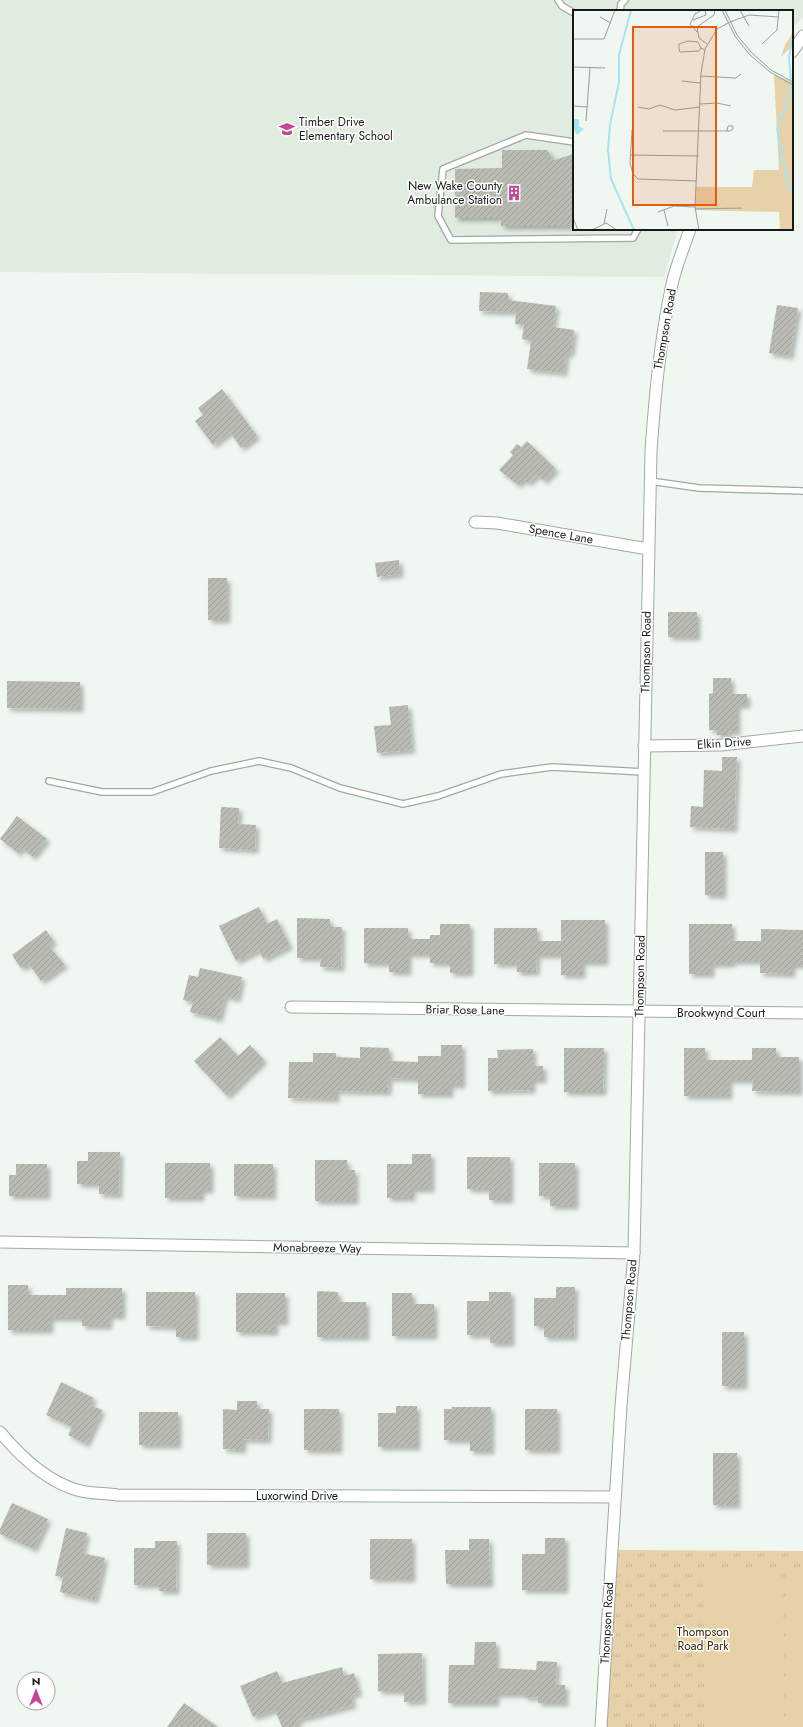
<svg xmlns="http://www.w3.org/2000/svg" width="803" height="1727" font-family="Jost,sans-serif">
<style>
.built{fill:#dfecdf}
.grass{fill:url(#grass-tufts)}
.pitch{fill:#e7d1a9}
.building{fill:url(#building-hatch);filter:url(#shadow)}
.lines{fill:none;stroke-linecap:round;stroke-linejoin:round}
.service-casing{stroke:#a2a8a2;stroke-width:8}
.minor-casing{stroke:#a2a8a2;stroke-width:13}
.service{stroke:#fff;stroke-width:5.5}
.minor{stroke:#fff;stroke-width:11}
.labels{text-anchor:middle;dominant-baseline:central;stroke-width:3;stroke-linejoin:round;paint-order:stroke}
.poi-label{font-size:12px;fill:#171a17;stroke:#fff;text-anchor:start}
.street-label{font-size:12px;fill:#171a17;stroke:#fff}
.park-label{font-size:12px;fill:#382704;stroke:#fff}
.inset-river{fill:none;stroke:#a8e4ef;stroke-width:2}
.inset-road{fill:none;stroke:#999f99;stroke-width:1}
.view{fill:#e8590c;fill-opacity:0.15;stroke:#e8590c;stroke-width:2}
.inset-edge{fill:none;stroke:#171a17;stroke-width:2}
</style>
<defs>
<pattern id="grass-tufts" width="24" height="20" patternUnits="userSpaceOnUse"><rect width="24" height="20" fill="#e7d1a9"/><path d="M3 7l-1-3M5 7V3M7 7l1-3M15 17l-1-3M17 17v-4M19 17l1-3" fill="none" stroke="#c5b391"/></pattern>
<pattern id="building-hatch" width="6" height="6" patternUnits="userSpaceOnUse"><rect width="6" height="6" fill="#babbb3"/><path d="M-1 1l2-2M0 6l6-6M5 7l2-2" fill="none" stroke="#9fa099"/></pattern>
<filter id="shadow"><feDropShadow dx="3.5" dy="3.5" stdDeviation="2" flood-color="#0004"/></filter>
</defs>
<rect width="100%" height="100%" fill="#f0f7f0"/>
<path class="built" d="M0,0H803V17L792,29V11H574V229H678L664,277L0,272Z"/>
<path class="grass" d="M611,1550L803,1551V1727H603Z"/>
<g class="pitch">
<path d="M782,1567L784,1727H705L703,1568Z"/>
<rect x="786" y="1568" width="17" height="159"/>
</g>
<g class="building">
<path d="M502,150H547L554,160L574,154V218H572V226H501V218H455V169L502,168Z"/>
<path d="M480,292L508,293V300L556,306L553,327L574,330L571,354L566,353L564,373L527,369L531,341L522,339L524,325L515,324L516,312L479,311Z"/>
<path d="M777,305L798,308L790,356L769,353Z"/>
<path d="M222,389L257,436L241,448L230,432L213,445L195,421L203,415L198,408Z"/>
<path d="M527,441L556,469L544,481L537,475L528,483L524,479L518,485L499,470L513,455L510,452L517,444L521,447Z"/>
<path d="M399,560L400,574L377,577L375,563Z"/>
<rect x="208" y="578" width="19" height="42"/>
<rect x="668" y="612" width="29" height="25"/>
<path d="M713,678H731V694H747V705H737V732L729,731L728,736L717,735V730H709V694L713,693Z"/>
<path d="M7,681L80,682V709L7,708Z"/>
<path d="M408,705L412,750L377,753L374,726L391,725L389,707Z"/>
<path d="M722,757H737L734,829L690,827L691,806L703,807L704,770L722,771Z"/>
<path d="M221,807L239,808L238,824L256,825L255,850L219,848Z"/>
<path d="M17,816L47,839L33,857L22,848L18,853L0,839Z"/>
<rect x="705" y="852" width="18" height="43"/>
<path d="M259,907L267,924L277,919L290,946L263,959L259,950L236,961L219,926Z"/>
<path d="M297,918L330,919V927H342L341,968L320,967L321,958H297Z"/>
<path d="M561,920H605V962H582V975H561V955H537L536,972H517V964H494V928H537V941H561Z"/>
<path d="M440,924H470V973H450V963H430V954H408V972H389V963H364V928H408V939H430V935H440Z"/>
<path d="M689,924H732V941H761V929L803,930V965H792V974L760,973V961H732V964H711V974H689Z"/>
<path d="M46,930L54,942L48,945L65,965L41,981L29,964L21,968L12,955Z"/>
<path d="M200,968L242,977L237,999L225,996L219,1019L190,1012L193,1002L183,1000L189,975L198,977Z"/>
<path d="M220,1037L238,1056L250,1045L264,1060L227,1096L194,1061Z"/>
<path d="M441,1045H462V1085H450V1094H418V1079L389,1078L388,1092L336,1091V1099L288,1098L289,1062H313V1053H336V1057L360,1058V1047L389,1048V1061L418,1062V1056H441Z"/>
<path d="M564,1048H604L603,1092H564Z"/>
<path d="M684,1048H705V1060H752V1048H776V1057H799V1092L752,1091L753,1080H729V1096H684Z"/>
<path d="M533,1049V1066H543V1080H532V1090L488,1091V1058H498L497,1050Z"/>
<path d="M88,1152H120L119,1195L99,1194V1184H77V1161H88Z"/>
<path d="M412,1154H431V1189H412V1198H387V1164H412Z"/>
<path d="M467,1157H510V1200H489V1189H467Z"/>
<path d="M315,1160H347V1170H355V1201H315Z"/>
<path d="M165,1163H210V1190H201V1198H165Z"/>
<path d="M539,1163H575V1206H550V1196H539Z"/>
<path d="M16,1164H47V1196H9V1175H16Z"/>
<rect x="234" y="1164" width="39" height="32"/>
<path d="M8,1285H28V1295H66V1288H122V1316H109V1326H82V1318H50V1330H8Z"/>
<path d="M556,1287H575L574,1337H544V1326H534V1298H556Z"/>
<path d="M317,1291L338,1292V1302H366V1337H317Z"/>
<path d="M146,1292H195V1337H176V1327L146,1326Z"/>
<path d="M489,1292H511V1343H490V1335H467V1301H489Z"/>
<path d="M236,1293H285V1322H275V1332H236Z"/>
<path d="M392,1293H412V1304H434V1336H392Z"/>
<rect x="722" y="1332" width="22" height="54"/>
<path d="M61,1382L94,1398L90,1405L102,1410L86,1444L68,1435L72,1427L46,1415Z"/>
<path d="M237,1401H257V1409H269L268,1440L243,1439V1450L223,1449V1409L237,1410Z"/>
<path d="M396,1406H417V1447H378V1413H396Z"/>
<path d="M452,1407H491V1451H470V1440H444V1409H452Z"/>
<rect x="304" y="1409" width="35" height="41"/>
<rect x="525" y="1409" width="32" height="41"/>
<rect x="139" y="1412" width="39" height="33"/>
<rect x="713" y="1453" width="24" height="52"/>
<path d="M12,1503L48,1519L34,1549L0,1534V1529Z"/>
<path d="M66,1528L87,1533L82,1553L105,1558L95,1600L60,1592L63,1577L55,1576Z"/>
<rect x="207" y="1533" width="39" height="32"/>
<path d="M545,1538H565V1590H522V1554H545Z"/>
<rect x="370" y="1539" width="42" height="40"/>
<path d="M469,1539H489L490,1584H446L445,1550H469Z"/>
<path d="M155,1541H177L176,1591H159V1585H134V1548H155Z"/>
<path d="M475,1642H496V1668L536,1670L537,1661L557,1662L556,1685H565V1703H538V1697L525,1698V1694H496V1703H448L449,1665H474Z"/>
<path d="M422,1653L423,1701L404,1702V1691H378V1654Z"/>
<path d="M342,1667L344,1676L354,1673L359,1693L351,1695L353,1705L297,1720L299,1724L293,1727H282L275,1710L253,1717L240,1686L277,1671L282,1683Z"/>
<path d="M184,1703L218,1727H167Z"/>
</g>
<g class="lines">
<defs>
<g id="service">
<path d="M558,0L562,6L574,13"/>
<path d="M620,11L621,4L625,0"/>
<path d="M574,142L526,135L443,169L438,216L451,240L633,238L638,229"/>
<path d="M650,481L699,488L803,491"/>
<path d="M49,781L102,792H152L211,771L259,761L291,768L340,788L403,804L438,796L501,774L552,767L644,772"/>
</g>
<g id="minor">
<path d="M792,52L803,36"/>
<path d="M475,522L497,523L648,549"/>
<path d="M644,746L722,745L803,736"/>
<path d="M291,1007L803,1013"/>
<path d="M0,1242L634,1253"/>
<path d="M0,1432C20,1456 46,1481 77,1490C90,1494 105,1493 117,1495L615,1497"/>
<path d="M601,1727L621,1406L634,1253L651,451C655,395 660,340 672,284C676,266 684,247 690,229"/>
</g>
</defs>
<use href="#service" class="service-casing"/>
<use href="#minor" class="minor-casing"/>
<use href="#service" class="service"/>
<use href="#minor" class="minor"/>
</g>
<defs>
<symbol id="school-bare" viewBox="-9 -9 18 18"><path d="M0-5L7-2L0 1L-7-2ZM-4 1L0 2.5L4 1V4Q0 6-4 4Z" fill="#c54692" stroke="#fff" stroke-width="2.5" paint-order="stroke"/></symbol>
<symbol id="building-bare" viewBox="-9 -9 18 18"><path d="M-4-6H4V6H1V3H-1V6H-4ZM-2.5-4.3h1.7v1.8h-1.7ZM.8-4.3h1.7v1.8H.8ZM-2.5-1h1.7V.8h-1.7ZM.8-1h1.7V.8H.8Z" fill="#c54692" stroke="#fff" stroke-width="2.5" paint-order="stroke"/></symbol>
</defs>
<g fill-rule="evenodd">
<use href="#school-bare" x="276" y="118" width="22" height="22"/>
<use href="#building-bare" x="503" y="182" width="22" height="22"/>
</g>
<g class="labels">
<g class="poi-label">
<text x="299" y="122">Timber Drive<tspan x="299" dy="14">Elementary School</tspan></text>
<text x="502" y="186" text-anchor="end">New Wake County<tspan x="502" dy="14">Ambulance Station</tspan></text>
</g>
<g class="street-label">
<text transform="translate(665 329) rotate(-80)">Thompson Road</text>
<text transform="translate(561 534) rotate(10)">Spence Lane</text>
<text transform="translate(646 652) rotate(-89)">Thompson Road</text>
<text transform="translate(724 743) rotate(-4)">Elkin Drive</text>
<text transform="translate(640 976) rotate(-89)">Thompson Road</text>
<text transform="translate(465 1010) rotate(1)">Briar Rose Lane</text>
<text x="721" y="1013">Brookwynd Court</text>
<text transform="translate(317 1248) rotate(1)">Monabreeze Way</text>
<text transform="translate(629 1300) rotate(-85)">Thompson Road</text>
<text x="297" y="1496">Luxorwind Drive</text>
<text transform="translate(607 1623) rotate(-87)">Thompson Road</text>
</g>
<g class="park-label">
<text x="703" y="1632">Thompson<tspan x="703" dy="14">Road Park</tspan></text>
</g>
</g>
<g transform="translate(573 10)">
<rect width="220" height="220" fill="#f0f7f0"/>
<path d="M220,22L218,37L208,47L212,35ZM201,65L220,72V220H207L206,202L122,200L123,177H179L181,160H206Z" fill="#e7d1a9"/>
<path d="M133,179H168L167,198H150V190V198H133Z" fill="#e7d1a9"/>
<path d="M0,109H6V116L11,119L4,125L0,118Z" fill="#a8e4ef"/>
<path class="inset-river" d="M58,0L46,45V72L37,115L35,140L38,169L61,220M218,70L216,48L220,24M218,75L215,91L204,119L215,173L220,185"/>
<path class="inset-road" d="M149,0L162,26L176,44L197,62L220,75M152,0L164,25L178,42L198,60L220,72M167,0L176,16M27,7L38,13M120,10L133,5L132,0M124,22L117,14L122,4L129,0M0,29H31L42,0M134,34L126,28L124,17L141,5L142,0M189,34L204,20L206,0M128,38L125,32L115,31L106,34V39L107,42L126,41L128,38L132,40M0,57L32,58M127,66L163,68L168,64M109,71L127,73M127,94L144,93L158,96M0,96L15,97M65,97L76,99L87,95L102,100L127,97M13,111L17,58M59,120L57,153L60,164L65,169L124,171M90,121H157L160,119V116H155L154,121M57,145L126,146M122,199L169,198M91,200L95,216M85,202L101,196L122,197M0,208L5,220M31,214L34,199M19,220L33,213L44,220M126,220L122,197L128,63L132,39L144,19L157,12L176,5L206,7"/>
<path class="view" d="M60,17H143V195H60Z"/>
<rect width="220" height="220" class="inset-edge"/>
</g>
<g transform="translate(36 1691)"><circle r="19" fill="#ffffff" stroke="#a2a3a2"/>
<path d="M0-3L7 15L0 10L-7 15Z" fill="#c54692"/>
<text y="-6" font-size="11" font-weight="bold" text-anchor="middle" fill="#171a17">N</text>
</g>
</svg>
